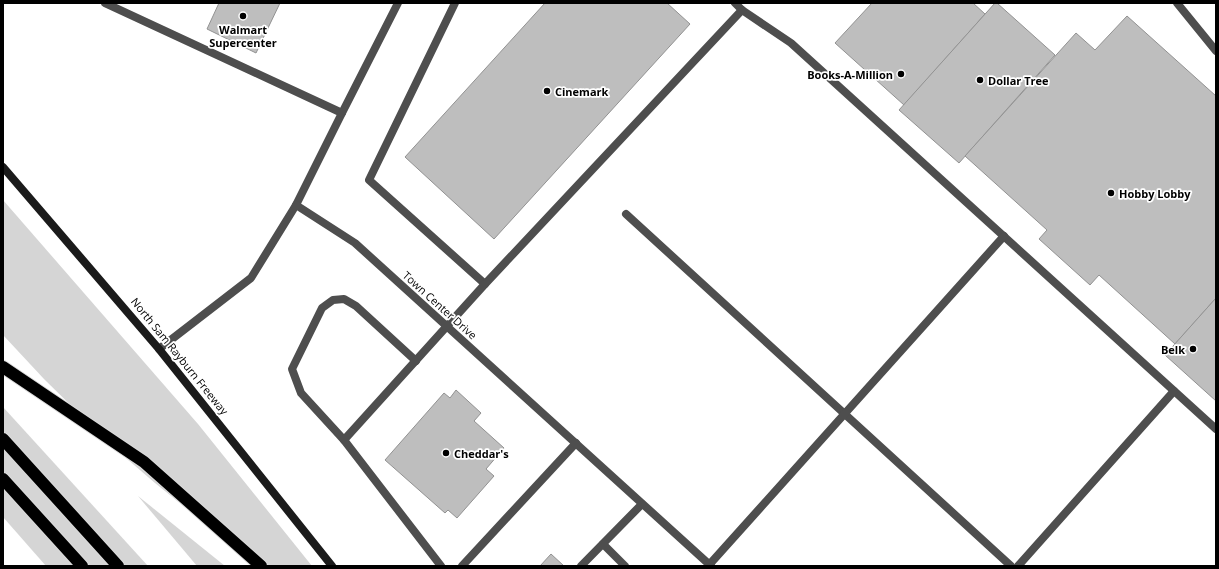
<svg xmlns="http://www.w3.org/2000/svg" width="1219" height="569" font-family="'Open Sans',sans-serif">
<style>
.green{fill:#d5d5d5}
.building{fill:#bebebe;stroke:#929292}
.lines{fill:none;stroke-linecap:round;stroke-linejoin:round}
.motorway-casing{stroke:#dbdbdb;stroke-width:14}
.service{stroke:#4e4e4e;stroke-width:8}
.minor{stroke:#4e4e4e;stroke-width:8}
.secondary{stroke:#1b1b1b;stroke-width:8}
.motorway{stroke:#000;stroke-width:12}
.poi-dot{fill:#000;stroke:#fff;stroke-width:1.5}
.labels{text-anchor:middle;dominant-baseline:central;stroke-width:3.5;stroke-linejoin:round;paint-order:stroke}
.poi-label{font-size:11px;font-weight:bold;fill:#000;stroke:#fff;text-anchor:start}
.street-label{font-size:11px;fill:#000;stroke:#fff}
</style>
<rect width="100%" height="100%" fill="#fff"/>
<g class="green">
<path d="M3,200L198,424L312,566H258L155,483L112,446L44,379L3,335Z"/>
<path d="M3,407L148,566H46L3,517Z"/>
<path d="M138,496L225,566H197Z"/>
</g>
<g class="building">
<path d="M219,3H280L256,53L207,29Z"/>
<path d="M545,3H667L690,24L494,239L405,157Z"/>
<path d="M872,3H973L985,14L904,105L835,43Z"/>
<path d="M995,3H997L1055,55L959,163L899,110Z"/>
<path d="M1127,16L1216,96V298L1175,344L1099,275L1090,285L1039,239L1047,230L965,156L1076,33L1095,50Z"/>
<path d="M1216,298V401L1165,355Z"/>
<path d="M456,390L481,413L474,421L504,448L486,469L494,476L457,518L448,510L445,513L385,460L444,393L450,398Z"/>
<path d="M551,554L564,566H540Z"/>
</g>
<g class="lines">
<defs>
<g id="motorway">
<path d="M3,367L144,462L261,566"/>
<path d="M3,439L118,566"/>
<path d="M3,479L82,566"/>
</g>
</defs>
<use href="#motorway" class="motorway-casing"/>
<g class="service">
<path d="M105,3L342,113L296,205"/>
<path d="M455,3L369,180L485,284"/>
<path d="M735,3L742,10L791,43L1216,429"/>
<path d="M1177,3L1216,51"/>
<path d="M342,113L398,3"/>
<path d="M626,214L1011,566"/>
<path d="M344,440L301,393L292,369L322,308L333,300L344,299L356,306L416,361"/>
<path d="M603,544L625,566"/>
<path d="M709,565L1004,236"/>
<path d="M441,566L344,440L485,284L742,10"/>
<path d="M462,566L576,443"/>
<path d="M581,566L642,504"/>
<path d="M1018,566L1174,391"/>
</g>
<path class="minor" d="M159,349L251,278L296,205L355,243L711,566"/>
<path class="secondary" d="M3,167L159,349L332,566"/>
<use href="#motorway" class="motorway"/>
</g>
<g class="poi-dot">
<circle cx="243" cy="16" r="4"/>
<circle cx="901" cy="74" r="4"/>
<circle cx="980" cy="80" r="4"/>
<circle cx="547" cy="91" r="4"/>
<circle cx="1111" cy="193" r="4"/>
<circle cx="1193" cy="349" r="4"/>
<circle cx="446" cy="453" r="4"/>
</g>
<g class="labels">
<g class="poi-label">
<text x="243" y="29" text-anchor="middle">Walmart<tspan x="243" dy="13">Supercenter</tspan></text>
<text x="893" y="74" text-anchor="end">Books-A-Million</text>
<text x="988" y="80">Dollar Tree</text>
<text x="555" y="91">Cinemark</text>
<text x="1119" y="193">Hobby Lobby</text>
<text x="1185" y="349" text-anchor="end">Belk</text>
<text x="454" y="453">Cheddar's</text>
</g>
<g class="street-label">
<text transform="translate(440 305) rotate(42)">Town Center Drive</text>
<text transform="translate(180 356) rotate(51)">North Sam Rayburn Freeway</text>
</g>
</g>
<rect width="1219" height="569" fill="none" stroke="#000000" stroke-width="8"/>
</svg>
